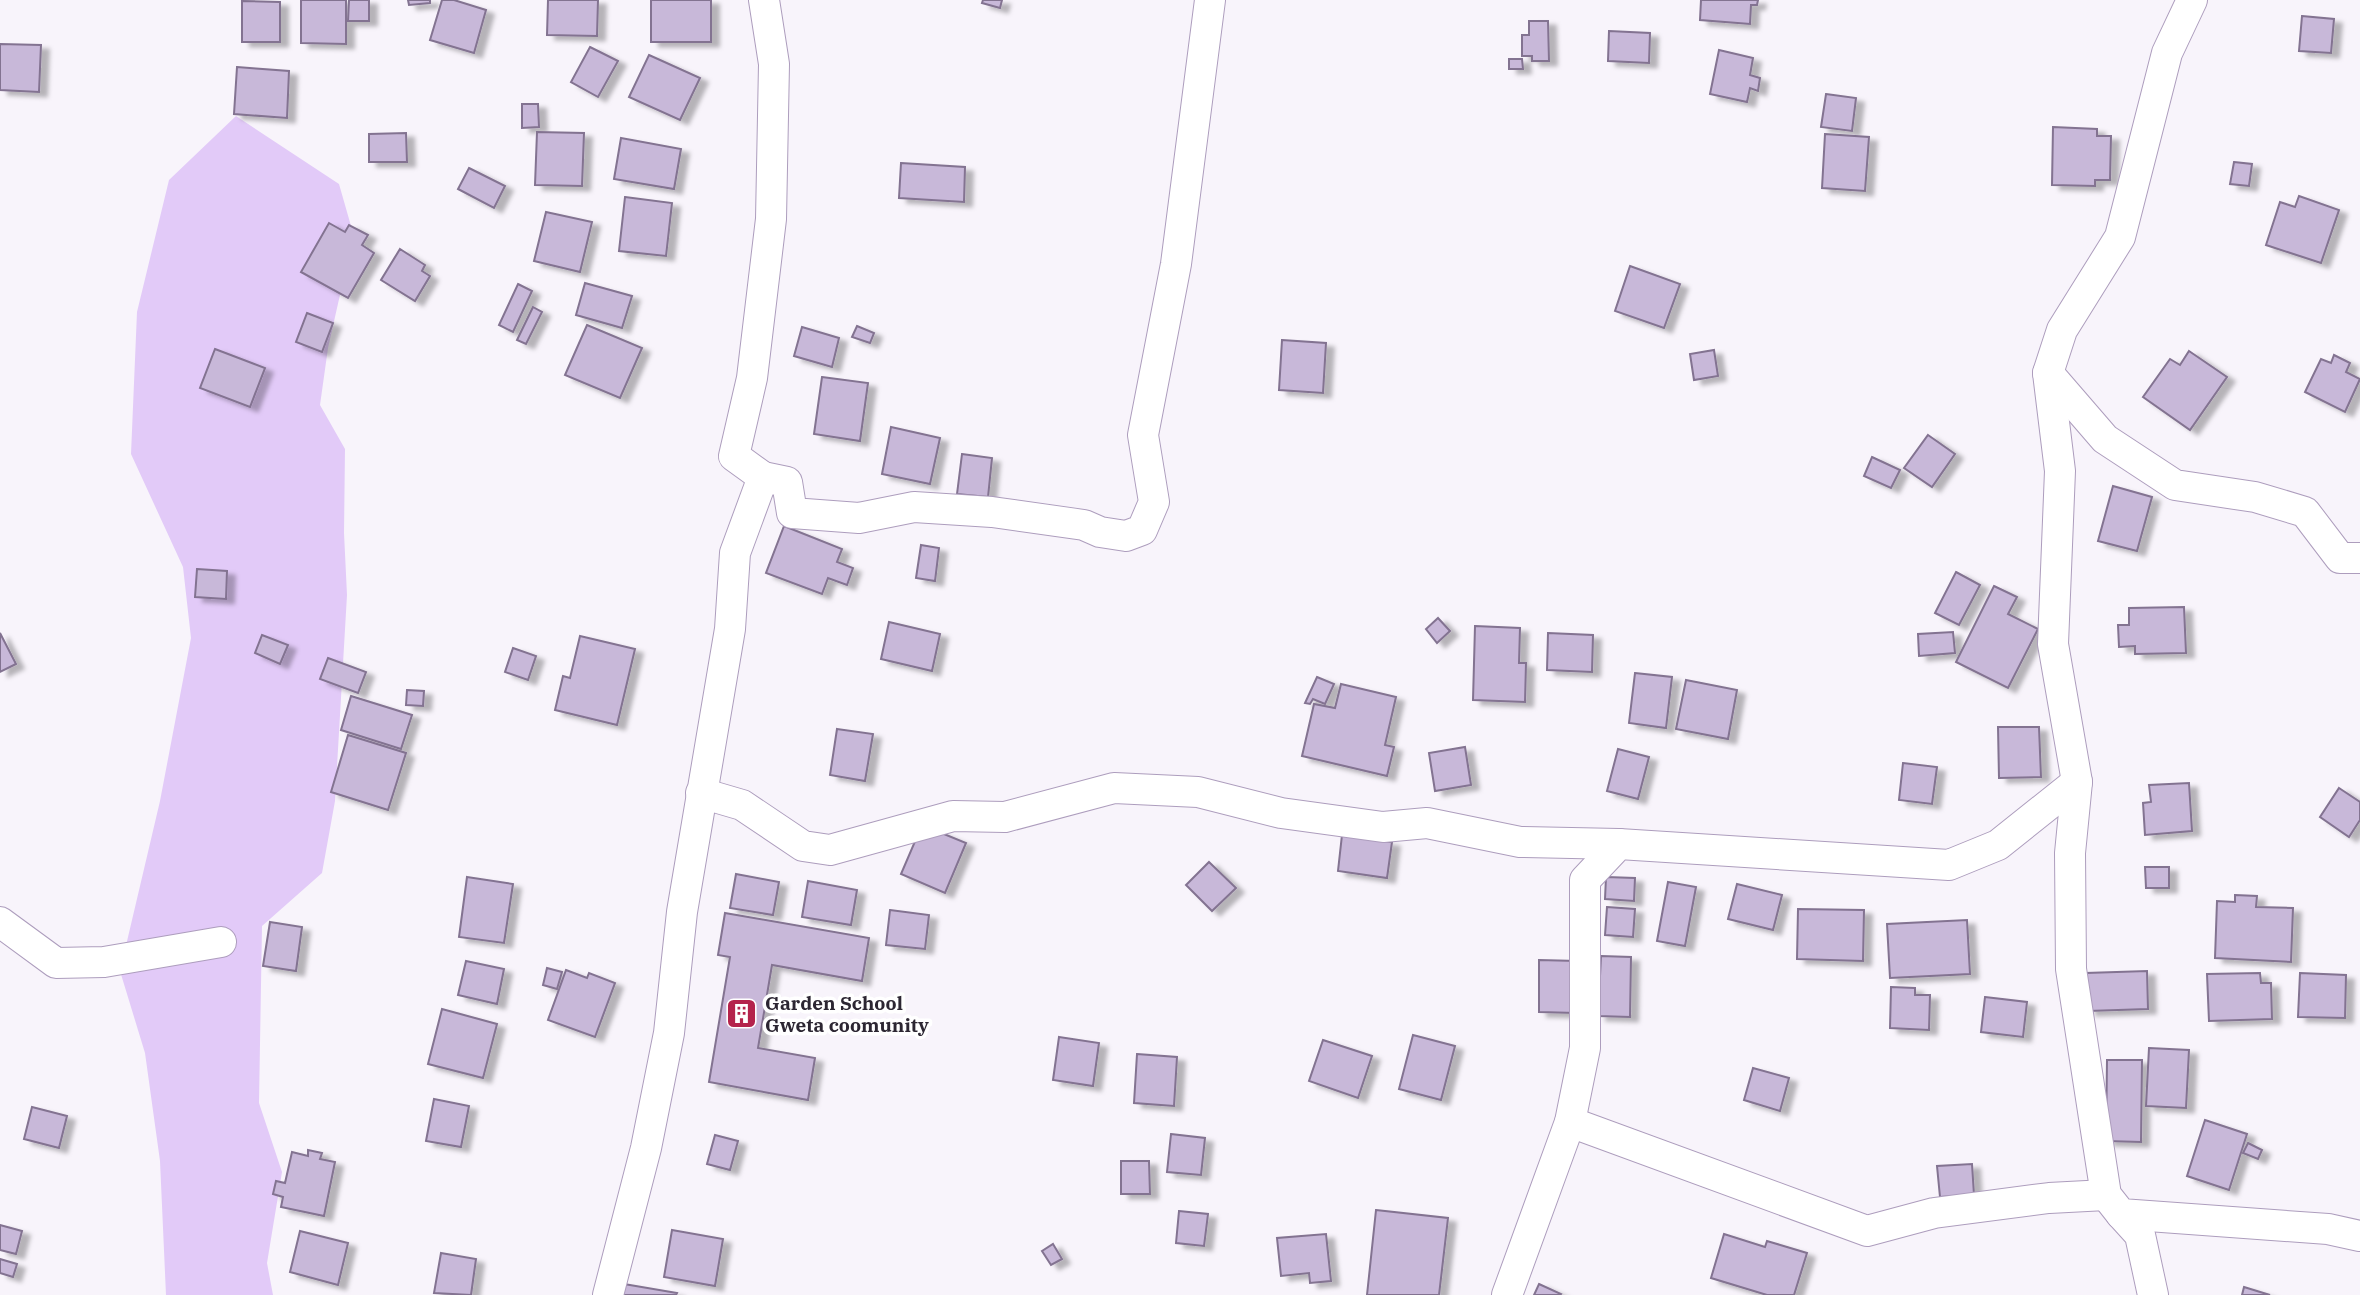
<svg xmlns="http://www.w3.org/2000/svg" width="2360" height="1295" font-family="'IBM Plex Serif',serif">
<style>
.green{fill:#e2caf8}
.building{fill:#c8b8d9;stroke:#837391;stroke-width:2;filter:url(#shadow)}
.lines{fill:none;stroke-linecap:round;stroke-linejoin:round}
.minor-casing{stroke:#ad9dbd;stroke-width:32}
.minor{stroke:#fff;stroke-width:30}
.labels{text-anchor:middle;dominant-baseline:central;stroke-width:7;stroke-linejoin:round;paint-order:stroke}
.poi-label{font-size:19px;font-weight:bold;fill:#2c2632;stroke:#fff;text-anchor:start}
</style>
<defs>
<filter id="shadow"><feDropShadow dx="8" dy="4.5" stdDeviation="2" flood-color="#0004"/></filter>
</defs>
<rect width="100%" height="100%" fill="#f8f4fb"/>
<path class="green" d="M236,116L339,184L357,247L344,277L328,348L320,405L345,449L344,533L347,595L335,801L322,873L262,926L259,1103L282,1172L267,1263L273,1295H166L160,1161L145,1053L120,971L160,801L191,638L183,567L131,454L137,312L169,180Z"/>
<g class="building">
<path d="M301,0H346V44L301,43Z"/>
<path d="M349,0H369V21H348Z"/>
<path d="M408,0H430V3L409,5Z"/>
<path d="M442,0H454L486,10L474,53L430,40Z"/>
<path d="M548,0H598L597,36L547,35Z"/>
<rect x="651" y="0" width="60" height="42"/>
<path d="M983,0H1002L1000,8L982,3Z"/>
<path d="M1701,0H1758L1757,5H1751L1750,24L1700,20Z"/>
<path d="M242,1L280,2V42H242Z"/>
<path d="M2302,16L2334,19L2331,53L2299,51Z"/>
<path d="M1529,21H1548L1549,61H1532V56H1522V35H1529Z"/>
<path d="M1609,31L1650,33L1649,63L1608,61Z"/>
<path d="M0,44L41,45L39,92L0,90Z"/>
<path d="M590,47L618,61L598,97L571,82Z"/>
<path d="M1719,50L1753,58L1750,75L1760,78L1758,91L1750,88L1747,102L1710,94Z"/>
<path d="M649,55L700,78L680,120L629,97Z"/>
<path d="M1509,59H1522L1523,69H1509Z"/>
<path d="M237,67L289,71L287,118L234,114Z"/>
<path d="M1826,94L1856,98L1852,131L1821,127Z"/>
<path d="M522,104H538L539,127L522,128Z"/>
<path d="M2053,127L2097,129V136H2111L2110,180H2095V186L2052,185Z"/>
<path d="M537,132L584,133L582,186L535,185Z"/>
<path d="M406,133L407,162H369V134Z"/>
<path d="M1825,134L1869,137L1865,191L1822,188Z"/>
<path d="M621,138L681,149L674,189L614,179Z"/>
<path d="M2234,162L2252,164L2249,186L2230,184Z"/>
<path d="M901,163L965,167L964,202L899,198Z"/>
<path d="M469,168L505,186L494,208L458,189Z"/>
<path d="M2299,196L2339,210L2321,263L2266,245L2280,202L2295,207Z"/>
<path d="M625,197L672,203L666,256L619,251Z"/>
<path d="M546,212L592,222L580,272L534,261Z"/>
<path d="M329,223L345,232L349,225L368,235L362,245L374,253L348,298L301,272Z"/>
<path d="M400,249L425,265L422,271L430,276L415,301L381,280Z"/>
<path d="M1630,266L1680,284L1664,328L1615,311Z"/>
<path d="M585,283L632,296L622,328L576,315Z"/>
<path d="M518,284L532,291L513,332L499,325Z"/>
<path d="M533,307L542,312L526,344L517,340Z"/>
<path d="M307,313L333,323L322,352L296,342Z"/>
<path d="M587,325L642,348L620,398L565,375Z"/>
<path d="M857,326L874,333L870,343L852,337Z"/>
<path d="M802,327L839,338L832,367L794,356Z"/>
<path d="M1282,340L1326,343L1323,393L1279,390Z"/>
<path d="M215,349L265,368L250,407L200,388Z"/>
<path d="M1714,350L1718,376L1694,380L1690,354Z"/>
<path d="M2189,351L2227,377L2190,430L2143,397L2170,359L2180,365Z"/>
<path d="M2334,355L2350,363L2346,372L2360,379L2345,412L2305,392L2321,359L2331,363Z"/>
<path d="M822,377L868,383L860,441L814,434Z"/>
<path d="M891,427L940,438L930,484L882,474Z"/>
<path d="M1928,435L1955,454L1932,487L1904,468Z"/>
<path d="M962,454L992,458L988,497L957,494Z"/>
<path d="M1872,457L1900,470L1891,488L1864,476Z"/>
<path d="M2113,486L2152,497L2137,551L2098,541Z"/>
<path d="M784,526L842,549L837,562L853,568L847,585L828,578L822,594L766,573Z"/>
<path d="M921,545L939,548L935,581L916,578Z"/>
<path d="M197,569L227,571L226,599L195,597Z"/>
<path d="M1956,572L1980,585L1959,625L1935,613Z"/>
<path d="M1994,586L2017,597L2008,614L2038,629L2008,688L1956,662Z"/>
<path d="M2184,607L2186,653L2135,654V646L2119,647L2118,625H2129V608Z"/>
<path d="M1438,618L1450,631L1437,643L1426,629Z"/>
<path d="M889,622L940,634L932,671L881,659Z"/>
<path d="M1475,626L1520,628L1519,663H1526L1525,702L1473,700Z"/>
<path d="M1953,632L1955,653L1919,656L1918,634Z"/>
<path d="M0,633L16,664L0,672Z"/>
<path d="M1548,633L1593,635L1592,672L1547,670Z"/>
<path d="M262,635L288,645L280,664L255,653Z"/>
<path d="M580,636L635,649L617,725L555,710L563,676L570,678Z"/>
<path d="M513,648L536,656L528,680L505,672Z"/>
<path d="M328,658L366,672L358,693L320,679Z"/>
<path d="M1635,673L1672,677L1666,728L1629,723Z"/>
<path d="M1317,677L1334,684L1325,704L1313,699L1310,704L1305,703Z"/>
<path d="M1686,680L1737,690L1728,739L1676,729Z"/>
<path d="M1341,684L1396,697L1385,745L1394,747L1387,776L1302,756L1314,704L1335,708Z"/>
<path d="M407,690L424,691L423,706L406,705Z"/>
<path d="M351,696L412,715L401,749L341,730Z"/>
<path d="M1998,727H2039L2041,777L1999,778Z"/>
<path d="M837,729L873,734L865,781L830,775Z"/>
<path d="M348,735L406,753L388,810L331,792Z"/>
<path d="M1465,747L1471,785L1435,791L1429,753Z"/>
<path d="M1618,749L1649,757L1638,799L1607,791Z"/>
<path d="M1903,763L1937,767L1932,804L1899,800Z"/>
<path d="M2189,783L2192,831L2145,835L2143,803L2151,802L2149,785Z"/>
<path d="M2339,788L2360,802V820L2349,837L2320,817Z"/>
<path d="M922,825L966,843L945,893L901,874Z"/>
<path d="M1342,835L1392,842L1387,878L1338,871Z"/>
<path d="M1209,862L1236,888L1212,911L1186,885Z"/>
<path d="M2145,867H2169V888H2146Z"/>
<path d="M736,874L779,882L773,915L730,908Z"/>
<path d="M467,877L513,884L504,943L459,937Z"/>
<path d="M1606,877L1635,878L1634,901L1605,899Z"/>
<path d="M808,881L857,890L851,925L802,917Z"/>
<path d="M1668,882L1696,887L1685,946L1657,941Z"/>
<path d="M1737,884L1782,895L1773,930L1728,919Z"/>
<path d="M2235,895L2257,896L2256,907L2293,908L2291,962L2215,958L2217,901L2235,902Z"/>
<path d="M1607,907L1635,909L1633,937L1605,935Z"/>
<path d="M1798,909L1864,910L1863,961L1797,959Z"/>
<path d="M890,910L929,915L925,949L886,945Z"/>
<path d="M725,913L869,938L862,981L772,965L758,1048L815,1058L808,1100L709,1082L730,957L718,955Z"/>
<path d="M1967,920L1970,974L1890,978L1887,924Z"/>
<path d="M270,922L302,927L296,971L263,966Z"/>
<path d="M1601,956L1631,957L1630,1017L1598,1016Z"/>
<path d="M1539,960L1577,961L1576,1013L1539,1012Z"/>
<path d="M466,961L504,969L497,1004L458,995Z"/>
<path d="M547,968L562,972L557,989L543,985Z"/>
<path d="M566,970L587,978L589,973L615,983L595,1037L548,1020Z"/>
<path d="M2147,971L2148,1009L2088,1011L2086,973Z"/>
<path d="M2260,973L2261,983H2271L2272,1019L2209,1021L2207,974Z"/>
<path d="M2300,973L2346,975L2345,1018L2298,1017Z"/>
<path d="M1891,987L1915,988V995H1930L1929,1030L1890,1028Z"/>
<path d="M1985,997L2027,1002L2023,1037L1981,1032Z"/>
<path d="M442,1009L497,1024L483,1078L428,1064Z"/>
<path d="M1413,1035L1455,1046L1441,1100L1399,1089Z"/>
<path d="M1059,1037L1099,1043L1093,1086L1053,1080Z"/>
<path d="M1323,1040L1372,1056L1358,1098L1309,1081Z"/>
<path d="M2149,1048L2189,1050L2186,1108L2146,1106Z"/>
<path d="M1137,1054L1177,1057L1174,1106L1134,1103Z"/>
<path d="M2107,1060H2142L2141,1142L2106,1141Z"/>
<path d="M1753,1068L1789,1078L1780,1111L1744,1100Z"/>
<path d="M434,1099L469,1106L461,1147L426,1141Z"/>
<path d="M32,1107L67,1116L59,1148L24,1139Z"/>
<path d="M2205,1120L2247,1134L2229,1190L2187,1176Z"/>
<path d="M1171,1134L1205,1138L1201,1175L1167,1172Z"/>
<path d="M715,1135L738,1141L730,1170L707,1164Z"/>
<path d="M2248,1143L2262,1150L2258,1159L2243,1153Z"/>
<path d="M308,1150L322,1153L320,1159L335,1162L324,1216L281,1207L283,1197L273,1194L276,1181L285,1183L292,1152L308,1156Z"/>
<path d="M1121,1161H1149L1150,1194H1121Z"/>
<path d="M1972,1164L1974,1195L1940,1197L1937,1166Z"/>
<path d="M1376,1210L1448,1218L1439,1295H1367Z"/>
<path d="M1179,1211L1208,1214L1204,1246L1176,1243Z"/>
<path d="M0,1225L22,1231L16,1254L0,1250Z"/>
<path d="M672,1230L723,1239L715,1286L664,1277Z"/>
<path d="M300,1231L348,1243L338,1285L290,1272Z"/>
<path d="M1326,1234L1331,1281L1310,1283L1309,1273L1281,1276L1277,1238Z"/>
<path d="M1724,1234L1765,1247L1767,1241L1807,1253L1794,1295H1767L1711,1278Z"/>
<path d="M1053,1244L1062,1259L1051,1265L1042,1251Z"/>
<path d="M441,1253L476,1259L471,1295L434,1293Z"/>
<path d="M0,1259L17,1264L13,1277L0,1273Z"/>
<path d="M624,1284L677,1293L676,1295H622Z"/>
<path d="M1539,1284L1561,1294L1560,1295H1534Z"/>
<path d="M2244,1287L2270,1295H2242Z"/>
</g>
<g class="lines">
<defs>
<g id="minor">
<path d="M2192,0L2167,53L2120,237L2062,330L2048,373L2060,471L2053,644L2077,782L2070,853L2071,969L2106,1195L2121,1214L2328,1229L2360,1236"/>
<path d="M2048,373L2105,439L2175,485L2255,497L2305,512L2340,558H2360"/>
<path d="M763,477L734,456L752,378L771,219L774,64L764,0"/>
<path d="M701,793L742,805L803,846L830,850L953,816L1005,817L1114,788L1198,792L1281,813L1383,827L1427,823L1520,842L1619,844"/>
<path d="M0,922L56,963L104,962L221,942"/>
<path d="M1570,1122L1867,1231L1934,1213L2049,1198L2106,1195"/>
<path d="M2121,1214L2140,1235L2153,1295"/>
<path d="M608,1295L646,1148L669,1033L682,912L730,629L735,553L763,477L787,482L792,513L859,518L914,507L992,512L1084,525L1100,532L1126,536L1142,530L1154,502L1143,435L1176,264L1210,0"/>
<path d="M1507,1295L1570,1122L1585,1048V880L1619,844L1949,865L1998,845L2077,782"/>
</g>
</defs>
<use href="#minor" class="minor-casing"/>
<use href="#minor" class="minor"/>
</g>
<defs>
<symbol id="building-square" viewBox="-11 -11 22 22"><rect x="-9" y="-9" width="18" height="18" rx="4" fill="#b4234c" stroke="#fff"/><path d="M-4-6H4V6H1V3H-1V6H-4ZM-2.5-4.3h1.7v1.8h-1.7ZM.8-4.3h1.7v1.8H.8ZM-2.5-1h1.7V.8h-1.7ZM.8-1h1.7V.8H.8Z" fill="#fff"/></symbol>
</defs>
<g fill-rule="evenodd">
<use href="#building-square" x="724" y="996" width="35" height="35"/>
</g>
<g class="labels">
<g class="poi-label">
<text x="765" y="1003">Garden School<tspan x="765" dy="22">Gweta coomunity</tspan></text>
</g>
</g>
</svg>
